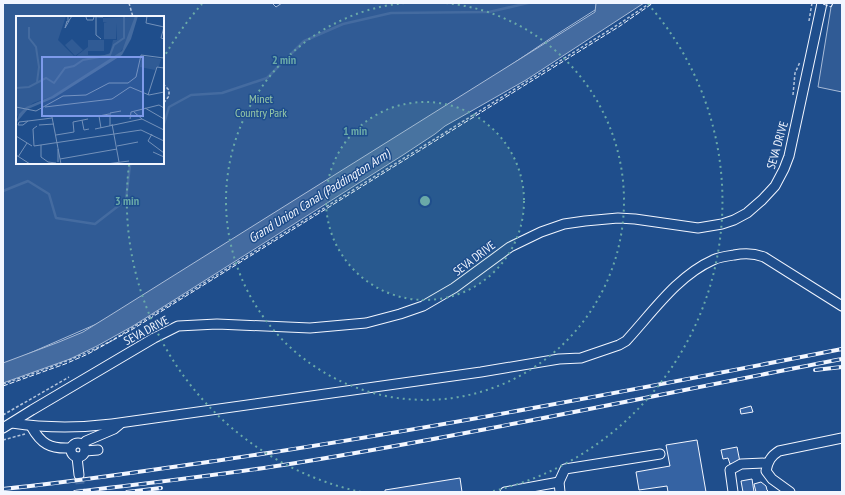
<svg xmlns="http://www.w3.org/2000/svg" width="845" height="495" font-family="'PT Sans Narrow',sans-serif">
<style>
.built{fill:#305b95;stroke:#a8bbd7;fill-rule:evenodd}
.water{fill:#446ba0;stroke:#a8bbd7}
.lines{fill:none;stroke-linecap:round;stroke-linejoin:round}
.stream{stroke:#446ba0;stroke-width:2.5}
.building{fill:#3563a3;stroke:#f2f6ff}
.minor-tunnel{stroke:#3f679d;stroke-width:9;stroke-dasharray:9 4.5;stroke-linecap:butt}
.minor-casing{stroke:#f2f6ff;stroke-width:11}
.path{stroke:#b3c4dc;stroke-width:1.5;stroke-dasharray:3 2;stroke-linecap:butt}
.minor{stroke:#1f4e8c;stroke-width:9}
.rail-casing{stroke:#f2f6ff;stroke-width:4}
.rail{stroke:#1f4e8c;stroke-width:2.5;stroke-dasharray:8;stroke-linecap:butt}
.fence{stroke:#f2f6ff;stroke-width:1;stroke-dasharray:5 2;stroke-linecap:butt}
.ring{fill:none;stroke:#6aa9a8;stroke-width:2;stroke-dasharray:2 4}
.labels{text-anchor:middle;dominant-baseline:central;stroke-width:3;stroke-linejoin:round;paint-order:stroke}
.park-label{font-size:12px;fill:#97c8a6;stroke:#1f4e8c}
.street-label{font-size:12px;fill:#f2f6ff;stroke:#1f4e8c}
.water-label{font-size:13px;font-style:italic;fill:#f2f6ff;stroke:#1f4e8c}
.inset-river{fill:none;stroke:#446ba0;stroke-width:2}
.inset-road{fill:none;stroke:#7391ba;stroke-width:1}
.view{fill:#7d9aea;fill-opacity:0.15;stroke:#7d9aea;stroke-width:2}
.inset-edge{fill:none;stroke:#f2f6ff;stroke-width:2}
.centre{fill:#6aa9a8;stroke:#1f4e8c;stroke-width:2}
.ring-label{font-size:12px;text-anchor:middle;font-weight:bold;fill:#6aa9a8;stroke:#1f4e8c;stroke-width:3;stroke-linejoin:round;paint-order:stroke}
</style>
<rect width="100%" height="100%" fill="#1f4e8c"/>
<g class="built">
<path d="M3,3H272L276,7L282,3H606L551,38L459,100L108,319L14,360L3,367ZM17,17H163V163H17Z"/>
<path d="M833,3H842V92L818,87L831,7Z"/>
</g>
<path class="water" d="M596,3H644L526,80L445,126L435,134L403,155L133,326L97,346L70,359L3,383V363L59,342L83,332L109,316L595,12Z"/>
<g class="lines">
<g class="stream">
<path d="M163,127L169,107L191,95L222,93L267,78L304,41L343,24L391,13L489,12L528,3"/>
<path d="M3,191L28,181L49,194L56,218L95,224L126,200L130,165L132,163"/>
</g>
</g>
<g class="building">
<path d="M751,406L753,412L741,414L740,409Z"/>
<path d="M697,440L706,492H668L667,486L639,490L636,472L670,466L666,445Z"/>
<path d="M737,447L740,462L730,464L728,458L723,459L721,450Z"/>
<path d="M460,478L462,492H385V490Z"/>
<path d="M752,479L754,492H743L741,481Z"/>
<path d="M761,482L766,486L767,490L769,492H756L754,484Z"/>
</g>
<g class="lines">
<path class="minor-tunnel" d="M79,475L81,492"/>
<defs>
<g id="minor">
<path d="M12,423C45,428 79,428 112,424L481,372L559,359L581,358L619,345L626,341C652,313 677,276 713,260C719,257 727,256 734,255C744,253 754,253 764,257L842,306"/>
<path d="M31,426C41,444 50,449 70,448"/>
<path d="M3,428L32,410L154,338L178,326L217,324L310,328L366,323L400,314L423,306L454,288L510,247L541,232L564,224L585,221L618,218L635,219L698,228L722,224L734,220L747,213L762,200L775,186L784,169L789,156L822,3"/>
<circle cx="78" cy="450" r="7"/>
<path d="M83,444L86,441L114,429L120,424"/>
<path d="M85,451L98,450"/>
<path d="M77,457L79,475"/>
<path d="M505,492L559,482"/>
<path d="M560,492L559,482L565,469L660,454"/>
<path d="M733,492L730,470L741,464L767,463"/>
<path d="M790,492L772,479L766,471C768,461 771,456 779,451L842,438"/>
</g>
</defs>
<use href="#minor" class="minor-casing"/>
<g class="path">
<path d="M129,3L133,17"/>
<path d="M809,21L812,3"/>
<path d="M163,84L169,90V96L163,104"/>
<path d="M793,95L795,73L800,62"/>
<path d="M3,384C40,371 76,359 111,341L619,24L650,3"/>
<path d="M3,415L69,377"/>
<path d="M3,440L25,434"/>
</g>
<use href="#minor" class="minor"/>
<defs>
<g id="rail">
<path d="M815,370L842,367"/>
<path d="M3,489C74,482 144,471 215,461C425,430 633,390 842,349"/>
<path d="M75,492C149,483 223,475 296,463C479,433 660,394 842,359"/>
<path d="M127,492L161,488"/>
</g>
</defs>
<use href="#rail" class="rail-casing"/>
<use href="#rail" class="rail"/>
<g class="fence">
<path d="M823,4L831,7L833,3"/>
<path d="M3,386L65,364L88,354L133,329L620,26L653,3"/>
</g>
</g>
<circle cx="425" cy="201" r="99" fill="#6aa9a8" fill-opacity=".12"/>
<g class="ring">
<circle cx="425" cy="201" r="99"/>
<path d="M446 3A199 199 0 1 1 404 3"/>
<path d="M361 492A298 298 0 0 1 129 165M163 59A298 298 0 0 1 202 4M648 4A298 298 0 0 1 489 492"/>
</g>
<g class="labels">
<g class="park-label">
<text x="261" y="98">Minet<tspan x="261" dy="14">Country Park</tspan></text>
</g>
<g class="street-label">
<text transform="translate(777 145) rotate(-74)">SEVA DRIVE</text>
<text transform="translate(474 258) rotate(-37)">SEVA DRIVE</text>
<text transform="translate(146 330) rotate(-28)">SEVA DRIVE</text>
</g>
<g class="water-label">
<text transform="translate(319 196) rotate(-32)">Grand Union Canal (Paddington Arm)</text>
</g>
</g>
<g transform="translate(16 16)">
<rect width="148" height="148" fill="#1f4e8c"/>
<path d="M0,0H50L42,24L59,41L72,31V24H88V35H72V39H89L94,37L97,24H101V7L100,23H88V7H91L87,6V2L119,1L113,24L103,38L39,79L17,87L0,101ZM56,23L67,34L59,40L49,29ZM126,40L145,43L143,50L139,54L124,51Z" fill="#305b95"/>
<path d="M119,0H122L115,23L106,39L38,82L12,93L0,107L3,98L10,91L36,80L106,35Z" fill="#446ba0"/>
<path class="inset-river" d="M13,11V22L20,31L23,51L21,66M0,72L13,71L30,62L38,67L49,52L58,50L67,44L94,39L98,29L108,22V0"/>
<path class="inset-road" d="M52,0V6L56,0M64,0L87,1M131,0L130,7L148,11M70,1L71,4H77L78,1M80,1V19L85,23M51,5L49,12L53,5M148,11L145,22L148,23M132,79L141,51L148,52M0,91L20,95L47,80L70,79L93,67H112L120,61L125,39L148,42M29,91L96,83L114,71L133,79L148,76M129,92L148,103M118,96L126,103L148,114M36,101L45,148M114,103L115,96L143,89L148,92M66,104L68,114L73,113M12,105L3,106L2,109H7L12,105L36,102M96,108L103,146M23,109L38,108M21,110L17,113L18,130L125,114L148,125M94,110V97L105,95M85,112L83,100L93,98M79,113L126,103M136,118L132,125L148,137M40,119L58,116L57,106L72,103M0,120L16,130M25,129V141L32,146L40,147M101,130L122,126M137,136L148,141M0,139L14,148M2,141L11,127M44,143L101,133M42,146V133M90,148L113,145"/>
<path class="view" d="M26,41H127V100H26Z"/>
<rect width="148" height="148" class="inset-edge"/>
</g>
<circle cx="425" cy="201" r="6" class="centre"/>
<g class="ring-label">
<text x="284" y="64">2 min</text>
<text x="355" y="135">1 min</text>
<text x="127" y="205">3 min</text>
</g>
<rect width="845" height="495" fill="none" stroke="#f2f6ff" stroke-width="8"/>
</svg>
